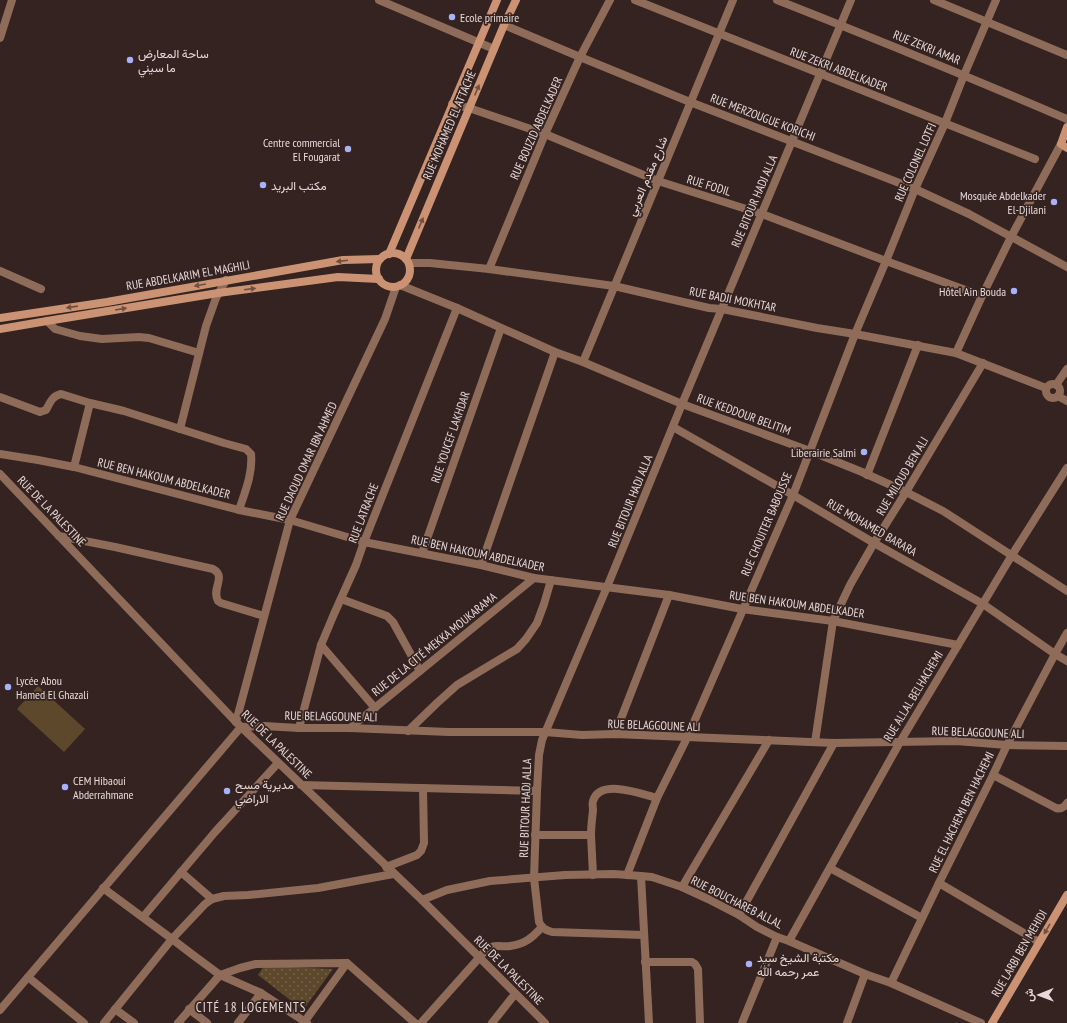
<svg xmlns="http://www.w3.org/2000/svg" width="1067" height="1023" font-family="'PT Sans Narrow',Vazirmatn,sans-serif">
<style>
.grass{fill:url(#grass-dots)}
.green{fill:#5e482c}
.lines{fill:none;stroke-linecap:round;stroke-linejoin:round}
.street{stroke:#8f6c59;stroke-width:8}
.secondary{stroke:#cb9373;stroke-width:8}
.oneway{fill:#705041}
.poi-dot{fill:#a7b1fc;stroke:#342320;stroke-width:1.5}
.labels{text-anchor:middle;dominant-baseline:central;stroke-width:3.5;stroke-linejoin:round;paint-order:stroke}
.poi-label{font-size:12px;fill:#e6d9d7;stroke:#342320;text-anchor:start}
.street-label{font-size:12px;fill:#e6d9d7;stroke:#342320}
.neighbourhood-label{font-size:13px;letter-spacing:1px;fill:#e6d9d7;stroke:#342320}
</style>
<defs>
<pattern id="grass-dots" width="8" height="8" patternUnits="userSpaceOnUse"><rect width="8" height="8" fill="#5e482c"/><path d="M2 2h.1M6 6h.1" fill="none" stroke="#75624a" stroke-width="1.8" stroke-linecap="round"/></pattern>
</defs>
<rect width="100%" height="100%" fill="#342320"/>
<path class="grass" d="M264,966L333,969L303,1010L258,975Z"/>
<path class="green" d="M38,686L85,729L64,752L17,709Z"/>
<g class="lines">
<g class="street">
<path d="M379,0L494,49"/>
<path d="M635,0L1035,159"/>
<path d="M777,0C874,38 971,78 1067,119"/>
<path d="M934,0L1067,55"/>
<path d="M504,25L580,57L690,102L915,189L969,214L1067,267"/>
<path d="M0,38L12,0"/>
<path d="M452,104L469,108L545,134L658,181L762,214L886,261L982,296"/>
<path d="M409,263H430L489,269L614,286L709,308L722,309L817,328L855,334L956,353L1046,388"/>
<path d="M489,269L545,134L580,57L610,0"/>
<path d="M0,271L41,289"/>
<path d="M400,285L457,308L555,352L583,362L682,404L810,451L862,472L906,492L943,511L1067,591"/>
<path d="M47,321L55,329L80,336L102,339L139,337L149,338L199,353"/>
<path d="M956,353L982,296L1011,237L1061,144"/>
<path d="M583,362L733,0"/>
<circle cx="1053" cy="391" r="7"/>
<path d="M1056,385L1067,369"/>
<path d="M1058,396L1067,401"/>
<path d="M0,397L40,412L46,410C50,403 52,396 61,394L90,403"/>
<path d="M673,427L793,495L874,543L983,604L1055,654L1067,661"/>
<path d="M180,429L206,326L216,298L226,280"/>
<path d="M0,454L38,460L74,467L239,510L290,520L364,542L481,565L534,578L669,595L742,609L833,621L958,645"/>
<path d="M74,467L90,403L124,411L224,443L246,449L251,454C253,473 245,492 239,510"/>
<path d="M0,474L236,722L422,900L545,1023"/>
<path d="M867,475L918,345"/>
<path d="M59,536L115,547L213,569C227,577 211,588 218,601L221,603L264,616"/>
<path d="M422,553L501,328"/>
<path d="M481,565L555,352"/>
<path d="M341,599L387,616L393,622L420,671"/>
<path d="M321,645L375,708"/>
<path d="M236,722L290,520L385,319L396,287"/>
<path d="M241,727L264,726L299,728H350L449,732H545L582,735L615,734L834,743L956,741L1007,745L1067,746"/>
<path d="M299,728L321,645L334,614L356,565L364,542L457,308"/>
<path d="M350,728L534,578"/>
<path d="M408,731L437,703L457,685L517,649L526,639L537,623L544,604L551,580"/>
<path d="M615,734L669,595"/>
<path d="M815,742L833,621L850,585L874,543L906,492L983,363"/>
<path d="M993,775L1056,808C1060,809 1064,808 1067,803"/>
<path d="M301,785L537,791"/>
<path d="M535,835H591C591,827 592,819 593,810C593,807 592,803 593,801C600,778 642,794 657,798"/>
<path d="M591,835L593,875"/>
<path d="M386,867L417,855L421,851L424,843L423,788"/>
<path d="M830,868L922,918"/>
<path d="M181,872L212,899"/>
<path d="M627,875L657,798L687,738L793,495L855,334L886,261L915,189L945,123L964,75L996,0"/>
<path d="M641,876L649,1023"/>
<path d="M939,883L1039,942"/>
<path d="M682,887L769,740"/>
<path d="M103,888L172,939L193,955L220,975L261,993L307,1023"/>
<path d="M422,900L447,890L490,881L565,875L614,874L641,876L652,877L682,887L708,899L739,915L757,927L777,937L789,941L865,974L891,983L981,1023"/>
<path d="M739,915L834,743"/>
<path d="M143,917L215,832L278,763"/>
<path d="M644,935L552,932C545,930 542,928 539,922L534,878L537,791L539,755L542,740L607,587L682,404L851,0"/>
<path d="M789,941L900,742L1012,555L1067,468"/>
<path d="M645,962H692L695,964L698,969L700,1023"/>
<path d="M28,977L84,1023"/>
<path d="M891,983L939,883L993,775L1007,745L1055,654L1067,633"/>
<path d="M115,1009L134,1023"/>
<path d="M189,1009L207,1023"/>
<path d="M0,1010L241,727"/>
<path d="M305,1021L347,963"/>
<path d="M104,1023L172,939L205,904L212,899L224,896L248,895L318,888L393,874"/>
<path d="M178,1023L220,975L240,968L256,964L347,963L415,1023"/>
<path d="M238,1023L261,993"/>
<path d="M421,1023L479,958C482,954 486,949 491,947C497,945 504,947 510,946C525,944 532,938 542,927"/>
<path d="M492,1023L515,994"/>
<path d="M742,1023L777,937"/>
<path d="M847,1023L865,974"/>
</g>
<g class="secondary">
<path d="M1067,127L1061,144L1067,148"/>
<circle cx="393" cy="270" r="17"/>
<path d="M389,254L497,0"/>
<path d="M406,259L504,25L516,0"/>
<path d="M0,318L107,302L343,260L380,259"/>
<path d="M0,329L47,321L218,293L338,277L379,279"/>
<path d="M992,1023L1067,895"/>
</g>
</g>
<defs><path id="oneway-solid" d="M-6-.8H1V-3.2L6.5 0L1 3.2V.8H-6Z"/></defs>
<g class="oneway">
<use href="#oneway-solid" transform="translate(477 90) rotate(-67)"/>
<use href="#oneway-solid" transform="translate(421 223) rotate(-67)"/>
<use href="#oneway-solid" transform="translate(342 261) rotate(173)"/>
<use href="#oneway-solid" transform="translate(200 285) rotate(170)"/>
<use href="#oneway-solid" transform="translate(250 289) rotate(-7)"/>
<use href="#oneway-solid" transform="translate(72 307) rotate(172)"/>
<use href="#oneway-solid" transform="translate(121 309) rotate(-9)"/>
<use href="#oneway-solid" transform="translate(1047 929) rotate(120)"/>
</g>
<g class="poi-dot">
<circle cx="452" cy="17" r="4"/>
<circle cx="130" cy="60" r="4"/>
<circle cx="348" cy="149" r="4"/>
<circle cx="263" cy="185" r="4"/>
<circle cx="1054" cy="202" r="4"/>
<circle cx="1014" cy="291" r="4"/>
<circle cx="864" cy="452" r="4"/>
<circle cx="8" cy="687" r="4"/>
<circle cx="65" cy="787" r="4"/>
<circle cx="227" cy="791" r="4"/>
<circle cx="749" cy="964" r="4"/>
</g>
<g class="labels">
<g class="poi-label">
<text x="460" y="17">Ecole primaire</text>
<text x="138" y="53">ساحة المعارض<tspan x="138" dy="14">ما سيني</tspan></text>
<text x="340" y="142" text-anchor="end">Centre commercial<tspan x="340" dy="14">El Fougarat</tspan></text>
<text x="271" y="185">مكتب البريد</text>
<text x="1046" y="195" text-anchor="end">Mosquée Abdelkader<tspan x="1046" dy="14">El-Djilani</tspan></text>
<text x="1006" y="291" text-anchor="end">Hôtel Ain Bouda</text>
<text x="856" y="452" text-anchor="end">Liberairie Salmi</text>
<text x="16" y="680">Lycée Abou<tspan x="16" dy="14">Hamed El Ghazali</tspan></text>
<text x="73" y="780">CEM Hibaoui<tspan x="73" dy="14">Abderrahmane</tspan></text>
<text x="235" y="784">مديرية مسح<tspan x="235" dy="14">الاراضي</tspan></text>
<text x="757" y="957">مكتبة الشيخ سيد<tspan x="757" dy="14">عمر رحمه الله</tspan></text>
</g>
<g class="street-label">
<text transform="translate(927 47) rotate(22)">RUE ZEKRI AMAR</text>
<text transform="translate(839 69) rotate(21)">RUE ZEKRI ABDELKADER</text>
<text transform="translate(763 117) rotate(21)">RUE MERZOUGUE KORICHI</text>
<text transform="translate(449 125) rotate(-67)">RUE MOHAMED EL ATTACHE</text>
<text transform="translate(536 128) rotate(-66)">RUE BOUZID ABDELKADER</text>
<text transform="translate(915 162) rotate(-66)">RUE COLONEL LOTFI</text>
<text transform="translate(647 176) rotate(-67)">شارع مقدم العربي</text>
<text transform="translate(709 185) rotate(17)">RUE FODIL</text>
<text transform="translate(754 201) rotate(-67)">RUE BITOUR HADJ ALLA</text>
<text transform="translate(188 275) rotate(-10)">RUE ABDELKARIM EL MAGHILI</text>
<text transform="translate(733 299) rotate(11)">RUE BADJI MOKHTAR</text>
<text transform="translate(744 414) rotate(20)">RUE KEDDOUR BELITIM</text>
<text transform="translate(450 437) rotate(-71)">RUE YOUCEF LAKHDAR</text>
<text transform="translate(306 461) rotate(-65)">RUE DAOUD OMAR IBN AHMED</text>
<text transform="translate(902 476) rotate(-59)">RUE MILOUD BEN ALI</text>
<text transform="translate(164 478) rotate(14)">RUE BEN HAKOUM ABDELKADER</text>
<text transform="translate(630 501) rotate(-68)">RUE BITOUR HADJ ALLA</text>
<text transform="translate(52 511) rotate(46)">RUE DE LA PALESTINE</text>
<text transform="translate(363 513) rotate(-69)">RUE LATRACHE</text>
<text transform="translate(766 524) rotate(-67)">RUE CHOUITER BABOUSSE</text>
<text transform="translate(872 527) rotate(30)">RUE MOHAMED BARARA</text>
<text transform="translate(478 553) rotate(12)">RUE BEN HAKOUM ABDELKADER</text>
<text transform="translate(797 604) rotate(8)">RUE BEN HAKOUM ABDELKADER</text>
<text transform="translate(434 644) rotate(-39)">RUE DE LA CITÉ MEKKA MOUKARAMA</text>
<text transform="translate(913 696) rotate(-59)">RUE ALLAL BELHACHEMI</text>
<text transform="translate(331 716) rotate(1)">RUE BELAGGOUNE ALI</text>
<text transform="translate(654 725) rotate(2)">RUE BELAGGOUNE ALI</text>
<text transform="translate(978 732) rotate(2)">RUE BELAGGOUNE ALI</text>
<text transform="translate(277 744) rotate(44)">RUE DE LA PALESTINE</text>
<text transform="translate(525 808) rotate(-88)">RUE BITOUR HADJ ALLA</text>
<text transform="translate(961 812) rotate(-64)">RUE EL HACHEMI BEN HACHEMI</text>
<text transform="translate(737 902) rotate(27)">RUE BOUCHAREB ALLAL</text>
<text transform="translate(1019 953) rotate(-60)">RUE LARBI BEN MEHIDI</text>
<text transform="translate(509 970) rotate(45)">RUE DE LA PALESTINE</text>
</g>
<g class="neighbourhood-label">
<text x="251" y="1007">CITÉ 18 LOGEMENTS</text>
</g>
</g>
<g transform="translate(1039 995) rotate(269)" stroke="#342320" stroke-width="3" paint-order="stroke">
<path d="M0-3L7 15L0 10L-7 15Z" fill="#e6d9d7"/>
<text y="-6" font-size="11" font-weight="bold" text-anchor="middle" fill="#e6d9d7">ش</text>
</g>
</svg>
